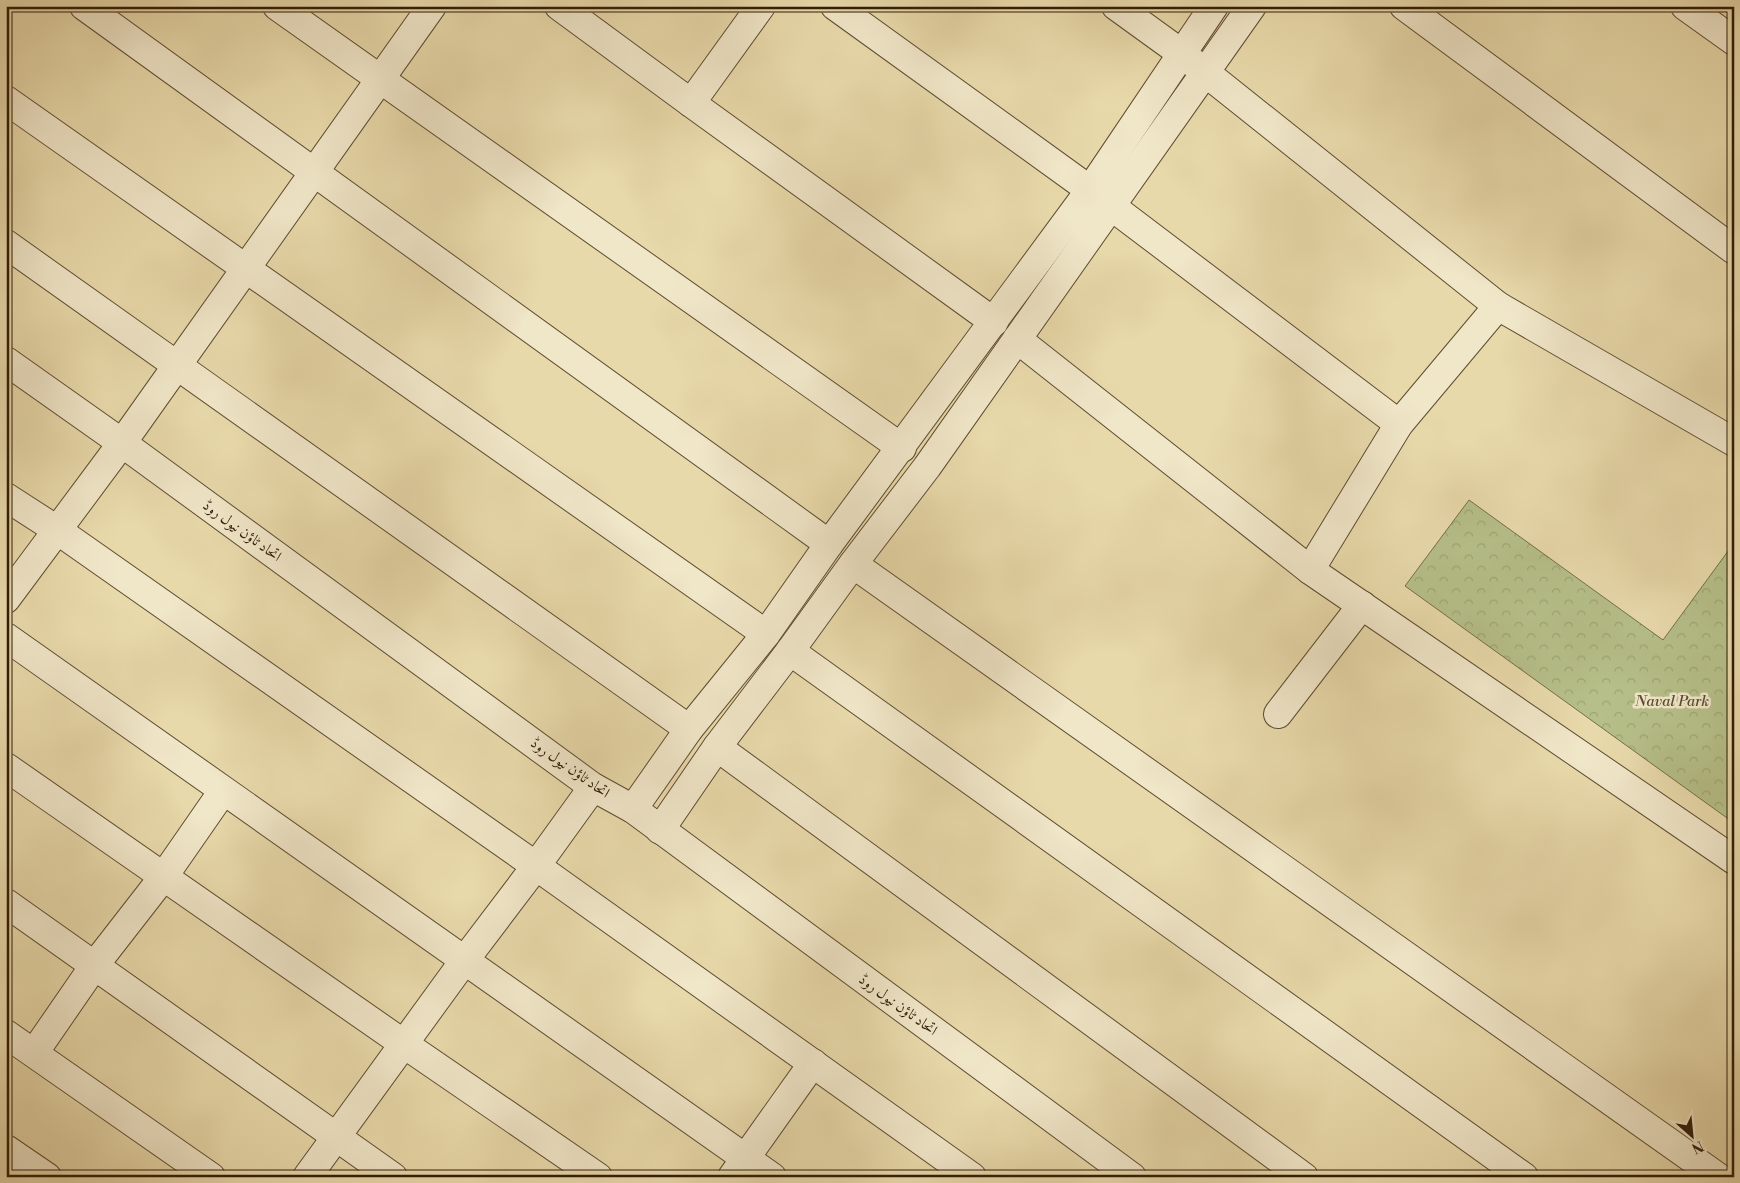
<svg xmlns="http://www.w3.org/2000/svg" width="1740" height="1183" font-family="'Libre Bodoni',Amiri,serif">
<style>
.park{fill:url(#park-crowns);stroke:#736e48}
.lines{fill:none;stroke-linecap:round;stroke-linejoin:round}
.minor-casing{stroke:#5e4c31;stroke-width:30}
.minor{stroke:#f0e6c8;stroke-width:28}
.labels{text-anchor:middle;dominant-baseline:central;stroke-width:5;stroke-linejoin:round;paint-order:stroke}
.street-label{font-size:15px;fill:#301d09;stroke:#f0e6c8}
.park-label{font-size:15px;font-style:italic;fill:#584e2f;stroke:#f0e6c8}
</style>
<defs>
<pattern id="park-crowns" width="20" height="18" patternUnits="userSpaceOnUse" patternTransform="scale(1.25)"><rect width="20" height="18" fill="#b6bf88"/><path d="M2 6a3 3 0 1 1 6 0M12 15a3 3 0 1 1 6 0" fill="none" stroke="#9da474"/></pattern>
</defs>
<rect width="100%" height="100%" fill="#e8d9aa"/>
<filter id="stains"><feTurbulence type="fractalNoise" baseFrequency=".004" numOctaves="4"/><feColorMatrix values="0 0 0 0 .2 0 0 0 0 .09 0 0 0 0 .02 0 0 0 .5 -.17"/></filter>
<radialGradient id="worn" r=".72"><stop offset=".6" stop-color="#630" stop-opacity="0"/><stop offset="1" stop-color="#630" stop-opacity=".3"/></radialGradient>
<path class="park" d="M1469,500L1663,640L1734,543V823L1405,586Z"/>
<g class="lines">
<defs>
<g id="minor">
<path d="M84,6L829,544"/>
<path d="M277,6L902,448"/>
<path d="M559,6L691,103L994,322"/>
<path d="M835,6L1090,190"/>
<path d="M1116,6L1181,53L1498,306L1734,442"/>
<path d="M1404,6L1734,250"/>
<path d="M1685,6L1734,41"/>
<path d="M6,100L766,634"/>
<path d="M691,103L761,6"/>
<path d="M1111,206L1399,424"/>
<path d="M6,244L689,729"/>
<path d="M1017,339L1310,570L1734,860"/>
<path d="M6,361L122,443L593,787L633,809L1132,1177"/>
<path d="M6,497L57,530L536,866L972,1177"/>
<path d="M853,564L1718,1177"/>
<path d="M1310,570L1399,424L1498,306"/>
<path d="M6,599L122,443L432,6"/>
<path d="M6,637L772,1177"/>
<path d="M790,651L1524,1177"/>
<path d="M1278,714L1362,605"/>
<path d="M717,747L1304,1177"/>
<path d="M6,767L404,1044L598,1177"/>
<path d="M633,809L689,729L766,634L829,544L1090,190L1214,6"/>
<path d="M660,830L717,747L790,651L853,564L927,467L1252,6"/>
<path d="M6,903L393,1177"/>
<path d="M6,1034L211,1177"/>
<path d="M34,1053L94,966L164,876L223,791"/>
<path d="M6,1149L47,1177"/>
<path d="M307,1177L464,961L536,866L593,787"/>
<path d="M732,1177L813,1063"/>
</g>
</defs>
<use href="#minor" class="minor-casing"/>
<use href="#minor" class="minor"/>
</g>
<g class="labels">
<g class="street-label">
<text transform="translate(242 531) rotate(36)">اتحاد ٹاؤن نیول روڈ</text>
<text transform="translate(570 768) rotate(35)">اتحاد ٹاؤن نیول روڈ</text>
<text transform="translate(898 1005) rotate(36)">اتحاد ٹاؤن نیول روڈ</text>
</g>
<g class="park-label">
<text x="1672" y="701">Naval Park</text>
</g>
</g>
<rect width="1740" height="1183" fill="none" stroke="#e8d9aa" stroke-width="25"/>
<rect x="8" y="8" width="1725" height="1168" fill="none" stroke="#301d09" stroke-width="2.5"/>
<rect x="12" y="12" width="1715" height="1158" fill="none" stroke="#301d09"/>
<g transform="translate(1692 1136) rotate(153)" stroke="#f0e6c8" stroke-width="4" paint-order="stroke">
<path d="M0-4L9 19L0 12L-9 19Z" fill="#301d09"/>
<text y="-8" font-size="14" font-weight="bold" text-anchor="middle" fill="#301d09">N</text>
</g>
<rect width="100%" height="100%" filter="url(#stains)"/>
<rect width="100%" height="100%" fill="url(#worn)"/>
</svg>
